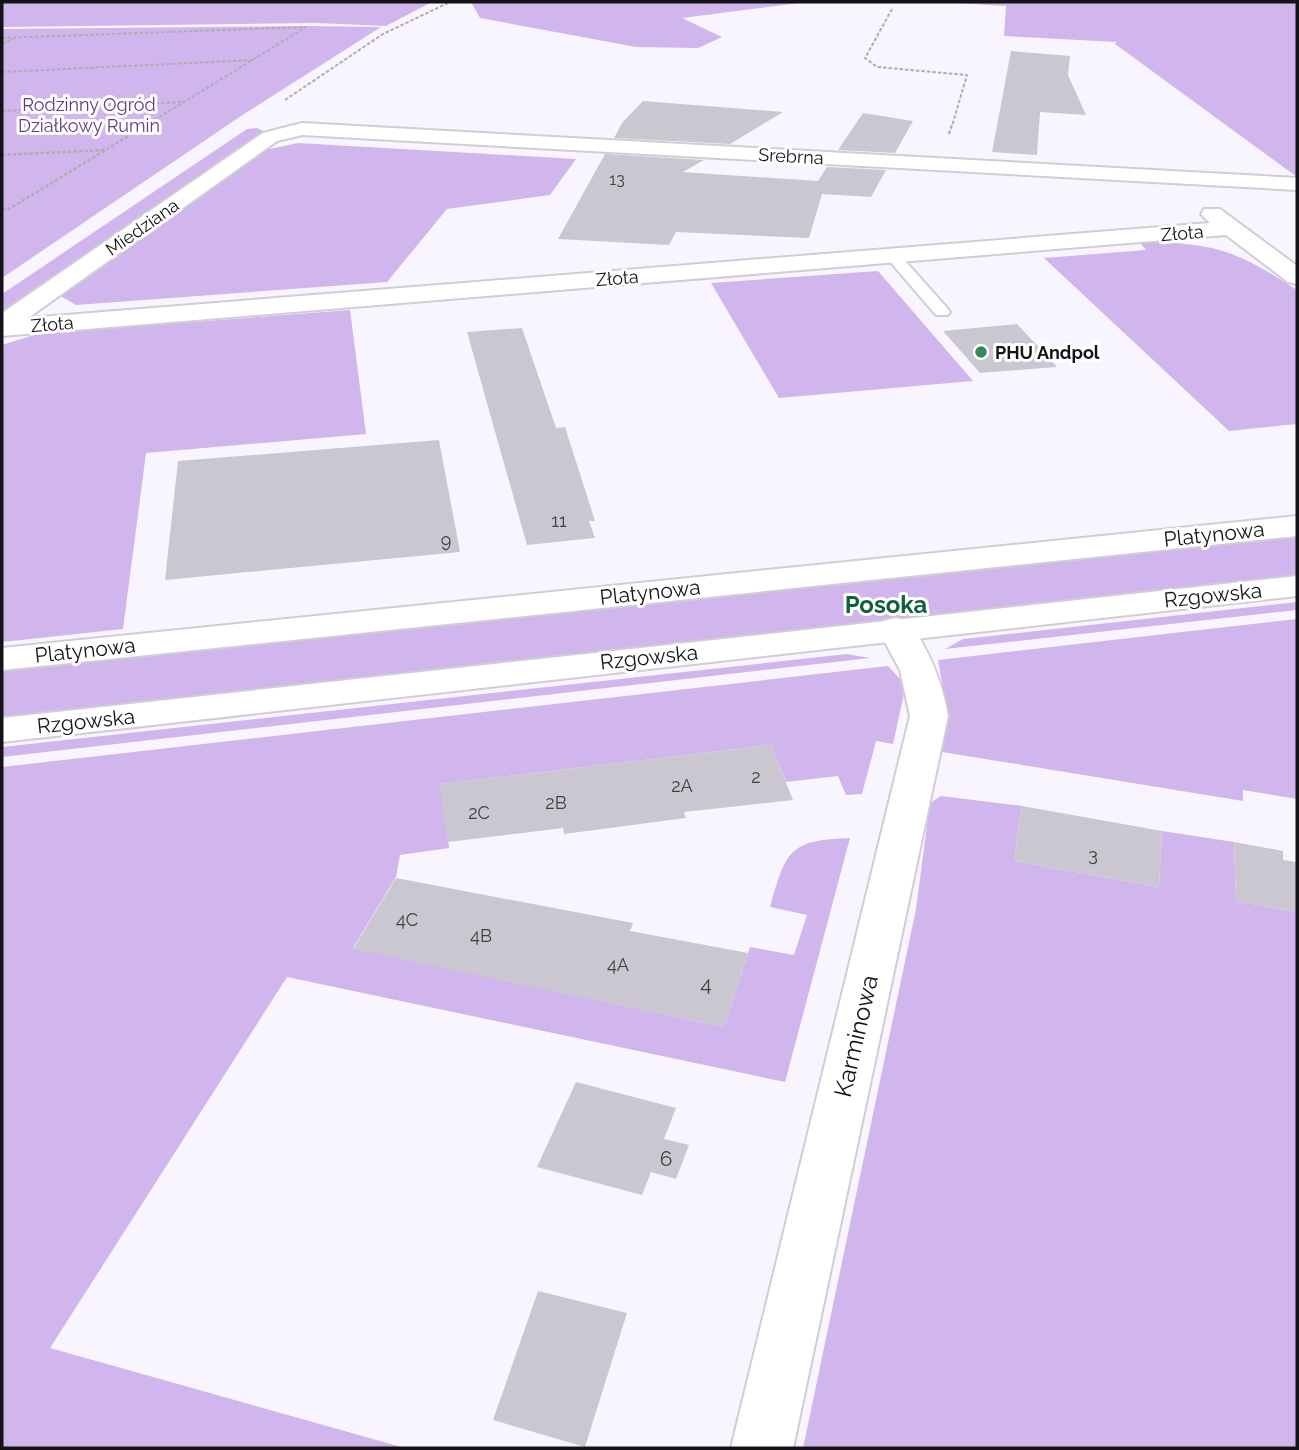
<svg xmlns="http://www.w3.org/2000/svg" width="1299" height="1450" font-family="Raleway,sans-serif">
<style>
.green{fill:#d0b6ed}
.building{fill:#cbc7d0}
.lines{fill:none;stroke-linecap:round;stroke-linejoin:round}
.service-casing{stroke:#d1cdd6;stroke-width:4}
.minor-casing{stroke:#d1cdd6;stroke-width:4}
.tertiary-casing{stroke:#d1cdd6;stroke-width:4}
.path-far1{stroke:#b0acb4;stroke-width:2;stroke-dasharray:3.5 2;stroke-linecap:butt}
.path{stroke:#b0acb4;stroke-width:2.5;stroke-dasharray:3.5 2;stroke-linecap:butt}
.service{fill:#fff;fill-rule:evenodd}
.minor{fill:#fff;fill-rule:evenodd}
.tertiary{fill:#fff;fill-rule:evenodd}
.poi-dot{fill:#36895b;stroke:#fff;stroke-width:2.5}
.labels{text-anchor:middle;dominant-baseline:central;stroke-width:6;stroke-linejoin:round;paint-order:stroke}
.far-number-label{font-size:16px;fill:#424045}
.far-park-label{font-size:18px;fill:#603b82;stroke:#fff}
.far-street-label{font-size:18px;fill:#151317;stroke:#fff}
.far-poi-label{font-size:18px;font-weight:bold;fill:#151317;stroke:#fff;text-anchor:start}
.number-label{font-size:18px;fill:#424045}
.street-label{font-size:21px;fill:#151317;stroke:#fff}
.near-number-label{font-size:21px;fill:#424045}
.quarter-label{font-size:24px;font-weight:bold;fill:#0e623a;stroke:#fff}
.near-street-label{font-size:24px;fill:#151317;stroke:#fff}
</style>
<rect width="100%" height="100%" fill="#f9f5fe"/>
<g class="green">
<path d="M2,2H432L386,26L316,23L2,27Z"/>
<path d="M471,2H807L682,18L722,37L698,48L636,47L480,18Z"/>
<path d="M938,2H1297V177L1115,44L1117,42L1004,36L1006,6Z"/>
<path d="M307,26L381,27L241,116L2,278V29Z"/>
<path d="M257,128L263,131L261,136L2,316V294L247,129Z"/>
<path d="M298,143L576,159L550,195L447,209L387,282L76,305L59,295L260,151Z"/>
<path d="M1153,242C1221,244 1241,254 1297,290V424L1229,431L1044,258L1146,250L1140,243Z"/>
<path d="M878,271L973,381L779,398L711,283Z"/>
<path d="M350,310L366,434L146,453L123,629L2,642V345L37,334Z"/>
<path d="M1297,530V577L2,719V668L137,656Z"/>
<path d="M1297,602V610L945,649L963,639Z"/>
<path d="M1297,619V799L1243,790V801L936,751L945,700L938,660Z"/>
<path d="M847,654L870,658L2,757V747Z"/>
<path d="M888,666L900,679L905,689L893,744L876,741L862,794L846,795L838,776L786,782L771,745L441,784L449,848L400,855L396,877L353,948L724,1027L750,947L794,955L807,915L770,907C786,851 789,840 850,838L785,1082L287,977L50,1348L405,1448H2V767Z"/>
<path d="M941,796L1022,806L1014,861L1159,887L1162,831L1234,842L1236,901L1297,912V1448H803L916,909L930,803Z"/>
</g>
<g class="building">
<path d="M1011,51L1070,56L1068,75L1086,115L1040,112L1037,155L992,152Z"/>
<path d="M643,101L783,112L730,144L614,138L622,123Z"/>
<path d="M863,113L913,121L895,153L838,150Z"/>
<path d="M605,154L704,160L683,172L818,181L827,167L886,170L871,197L822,194L809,238L676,232L669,245L558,239Z"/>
<path d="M1017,324L1057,367L980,373L943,331Z"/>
<path d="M522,328L556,428L565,427L595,521H589L595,538L527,545L467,332Z"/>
<path d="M439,440L460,552L165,580L178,461Z"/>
<path d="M771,745L793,800L684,812L686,818L564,834L563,828L448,842L440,784Z"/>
<path d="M1022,806L1162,831L1159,887L1014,861Z"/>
<path d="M1234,842L1283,851V860L1297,862V912L1236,901Z"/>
<path d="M396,878L633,923L630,931L748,953L724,1027L353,949Z"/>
<path d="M576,1082L676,1108L664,1139L689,1145L676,1179L651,1172L642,1195L537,1167Z"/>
<path d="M538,1291L627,1313L585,1447L493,1420Z"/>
</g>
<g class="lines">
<defs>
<path id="service" d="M893,252L898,253L948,309L950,312L948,315H936L888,259L886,256L888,253Z"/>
<g id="minor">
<path d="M302,123L1297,178V190L302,135L277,141L28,318L1210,223L1201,214L1204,209H1220L1297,266V284L1288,282L1226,235L2,336V313L263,133Z"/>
<path d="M1297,516V536L2,670V648Z"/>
<path d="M896,618L909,621C929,651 942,680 948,716L793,1448H731L910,716L900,670L878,629L883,621Z"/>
</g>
<path id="tertiary" d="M1297,576V596L2,742V718Z"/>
</defs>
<use href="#service" class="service-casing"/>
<use href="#minor" class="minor-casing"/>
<use href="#tertiary" class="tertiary-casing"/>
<g class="path-far1">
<path d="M892,9L865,58L877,67L967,75L952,126"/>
<path d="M2,38L306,27"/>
<path d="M2,44L14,39"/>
<path d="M2,72L253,60"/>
<path d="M285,100L383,34L450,2"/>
<path d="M2,111L183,102"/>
<path d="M145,126L306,27"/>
</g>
<g class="path">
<path d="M949,134L952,124"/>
<path d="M2,155L105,150"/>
<path d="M2,209H9L148,124"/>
</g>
<use href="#service" class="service"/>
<use href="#minor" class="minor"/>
<use href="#tertiary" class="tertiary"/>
</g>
<circle class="poi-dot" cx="981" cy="352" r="7"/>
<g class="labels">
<g class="far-number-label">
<text x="617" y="179">13</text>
</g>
<g class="far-park-label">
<text x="89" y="104">Rodzinny Ogród<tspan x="89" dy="21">Działkowy Rumin</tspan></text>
</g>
<g class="far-street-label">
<text transform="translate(791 156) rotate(3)">Srebrna</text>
<text transform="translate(142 227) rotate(-35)">Miedziana</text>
<text transform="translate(1182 233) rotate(-5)">Złota</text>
<text transform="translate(617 278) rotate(-5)">Złota</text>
<text transform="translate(52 324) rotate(-5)">Złota</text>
</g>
<g class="far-poi-label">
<text x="995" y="352">PHU Andpol</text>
</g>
<g class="number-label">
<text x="559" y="520">11</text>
<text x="446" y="540">9</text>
<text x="756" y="776">2</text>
<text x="682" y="785">2A</text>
<text x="556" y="802">2B</text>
<text x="479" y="812">2C</text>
<text x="1093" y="854">3</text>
<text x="407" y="919">4C</text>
<text x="481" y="935">4B</text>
<text x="618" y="964">4A</text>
</g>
<g class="street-label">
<text transform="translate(1214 534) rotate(-6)">Platynowa</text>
<text transform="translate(650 592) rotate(-6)">Platynowa</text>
<text transform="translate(1213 595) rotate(-6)">Rzgowska</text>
<text transform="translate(85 650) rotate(-6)">Platynowa</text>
<text transform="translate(649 657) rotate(-6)">Rzgowska</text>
<text transform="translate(86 721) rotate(-6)">Rzgowska</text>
</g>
<g class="near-number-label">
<text x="706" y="983">4</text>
<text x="666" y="1158">6</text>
</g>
<g class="quarter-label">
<text x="886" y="604">Posoka</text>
</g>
<g class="near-street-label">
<text transform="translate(856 1036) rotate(-77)">Karminowa</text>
</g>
</g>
<rect width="1299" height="1450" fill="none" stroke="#151317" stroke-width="7"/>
</svg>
